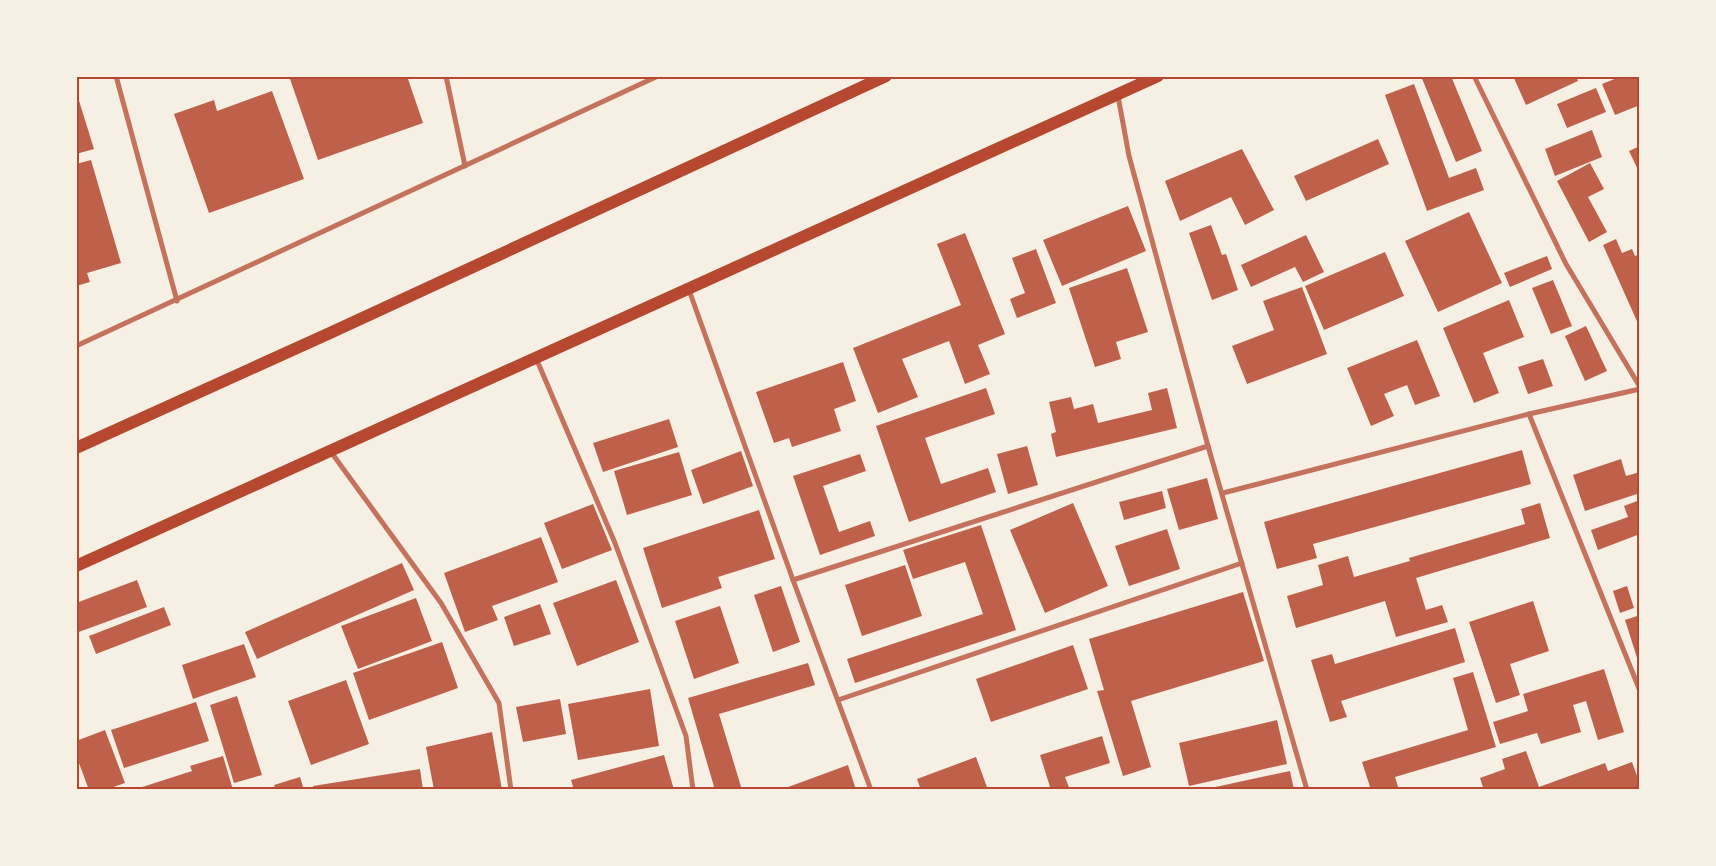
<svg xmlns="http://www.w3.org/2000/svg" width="1716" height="866" font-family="'Nunito Sans',sans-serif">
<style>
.building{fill:#bf614a}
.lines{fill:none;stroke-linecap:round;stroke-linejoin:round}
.minor{stroke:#c5725c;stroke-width:5}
.primary{stroke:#b5482f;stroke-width:12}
.neatline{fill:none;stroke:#b5482f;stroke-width:2}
</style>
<rect width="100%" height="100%" fill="#f6efe4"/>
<g class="building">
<path d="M289,76H407L423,123L318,160Z"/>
<path d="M1421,76H1451L1482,151L1456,162Z"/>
<path d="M1513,76H1576L1578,81L1526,105Z"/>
<path d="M1622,76H1640V105L1615,115L1602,84Z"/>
<path d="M1414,84L1449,178L1476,168L1484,190L1427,211L1385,95Z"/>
<path d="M1596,88L1606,112L1567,128L1557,104Z"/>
<path d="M76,91L94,149L76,154Z"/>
<path d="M272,91L304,179L209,213L174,114L214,100L217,111Z"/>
<path d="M1592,130L1602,157L1555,176L1545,149Z"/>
<path d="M1378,139L1389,164L1306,201L1294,176Z"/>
<path d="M1640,146V174L1629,151Z"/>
<path d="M1242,149L1274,210L1245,225L1231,197L1180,221L1165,181Z"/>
<path d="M91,160L121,263L87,273L90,282L76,286V164Z"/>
<path d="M1590,163L1604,189L1588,197L1607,232L1589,242L1557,181Z"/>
<path d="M1128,206L1146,251L1062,286L1043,240Z"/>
<path d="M1469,212L1502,283L1438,312L1405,241Z"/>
<path d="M1211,225L1222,255L1226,254L1238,290L1212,300L1189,233Z"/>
<path d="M965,233L1005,334L978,345L990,374L965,384L949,341L902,359L918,397L878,413L853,348L961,305L937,244Z"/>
<path d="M1306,235L1324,272L1303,282L1295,267L1251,287L1241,265Z"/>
<path d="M1616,239L1622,253L1632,249L1635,256L1640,254V328L1603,245Z"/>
<path d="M1036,249L1056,303L1017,318L1010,299L1025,293L1012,258Z"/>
<path d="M1385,252L1404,296L1324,330L1305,286Z"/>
<path d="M1547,256L1552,269L1510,287L1504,273Z"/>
<path d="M1127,268L1148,332L1116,342L1121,359L1095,367L1069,288Z"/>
<path d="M1553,280L1572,326L1551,334L1532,288Z"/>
<path d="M1302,287L1327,354L1247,384L1232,346L1274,330L1263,301Z"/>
<path d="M1509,300L1524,337L1483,353L1499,393L1474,403L1443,328Z"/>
<path d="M1586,326L1607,371L1585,381L1565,336Z"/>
<path d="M1417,340L1440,396L1415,405L1407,385L1384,394L1394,416L1371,426L1347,368Z"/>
<path d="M1543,359L1553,386L1528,394L1518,367Z"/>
<path d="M843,362L856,401L834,409L841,431L792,447L789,438L774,443L756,392Z"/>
<path d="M986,388L995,414L925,438L941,484L988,468L996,492L909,522L876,426Z"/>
<path d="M1167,388L1177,428L1056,457L1051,434L1056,432L1049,402L1071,397L1074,409L1093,404L1098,423L1152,410L1148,393Z"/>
<path d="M669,419L678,447L603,472L593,443Z"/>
<path d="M1027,446L1038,485L1008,494L997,454Z"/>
<path d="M1522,450L1531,484L1313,544L1317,558L1277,569L1264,522Z"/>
<path d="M741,451L753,486L703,504L691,470Z"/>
<path d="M679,452L692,495L627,515L614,471Z"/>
<path d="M860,454L866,471L823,486L839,532L870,521L875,536L820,555L793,476Z"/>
<path d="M1621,459L1626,476L1640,472V493L1585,511L1573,475Z"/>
<path d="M1207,478L1218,519L1179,530L1167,489Z"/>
<path d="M1162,491L1166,508L1124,520L1119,502Z"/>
<path d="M1640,500V534L1598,550L1591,530L1628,517L1624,506Z"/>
<path d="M1073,503L1108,586L1045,613L1010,530Z"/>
<path d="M1540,503L1550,538L1416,578L1426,610L1442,605L1448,622L1396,637L1385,601L1296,628L1287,596L1323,585L1318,565L1348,556L1354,577L1410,561L1409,558L1525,524L1521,509Z"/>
<path d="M593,504L612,550L562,569L544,523Z"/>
<path d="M759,510L775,559L718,577L722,588L662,608L643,548Z"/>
<path d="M981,525L1016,630L855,683L847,659L983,614L965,562L913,579L903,550Z"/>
<path d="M1167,529L1180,569L1129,586L1115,546Z"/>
<path d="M541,537L558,582L492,606L498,620L465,632L444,573Z"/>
<path d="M402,563L414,590L257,659L245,632Z"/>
<path d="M905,565L922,616L862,636L845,585Z"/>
<path d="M137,580L147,607L76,633V603Z"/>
<path d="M616,580L639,642L577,666L553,603Z"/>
<path d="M781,586L800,642L773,652L754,595Z"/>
<path d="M1627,586L1634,608L1620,613L1613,591Z"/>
<path d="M1243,592L1264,661L1131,701L1151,767L1123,776L1097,691L1104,690L1089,639Z"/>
<path d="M416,598L432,641L358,669L341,626Z"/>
<path d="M1533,601L1549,651L1510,664L1520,695L1496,703L1469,622Z"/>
<path d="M540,604L551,634L514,646L504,617Z"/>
<path d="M720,606L739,663L694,679L675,621Z"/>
<path d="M164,607L171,625L96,654L89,636Z"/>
<path d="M1640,615V664H1639L1625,620Z"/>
<path d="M1455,628L1465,662L1341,701L1347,717L1330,722L1311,660L1332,654L1335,664Z"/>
<path d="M442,642L458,688L369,720L353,673Z"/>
<path d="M244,644L256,677L193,699L182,665Z"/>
<path d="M1073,645L1088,689L991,722L976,679Z"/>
<path d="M808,663L815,685L719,714L742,790H715L688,698Z"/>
<path d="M1604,669L1624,732L1598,740L1586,701L1573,705L1581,732L1541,744L1537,733L1500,744L1493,722L1528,711L1523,694Z"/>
<path d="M1473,672L1496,747L1395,777L1399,790H1371L1362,762L1468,730L1453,678Z"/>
<path d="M346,680L369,744L311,765L288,701Z"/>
<path d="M650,689L659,746L578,760L568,704Z"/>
<path d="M237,696L262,775L234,783L210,705Z"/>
<path d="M560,699L566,734L523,742L516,707Z"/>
<path d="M196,702L209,741L124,768L111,730Z"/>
<path d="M1277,720L1287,764L1189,786L1179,743Z"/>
<path d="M105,730L125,783L105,790H89L76,755V741Z"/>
<path d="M492,732L502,790H434L426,747Z"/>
<path d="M1102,736L1110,763L1065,777L1070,790H1051L1040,755Z"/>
<path d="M1526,751L1539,787L1605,763L1608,771L1632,762L1640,784V790H1484L1480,778L1505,769L1502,759Z"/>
<path d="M664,755L674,790H574L571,780Z"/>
<path d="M223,756L233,790H133L192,771L190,766Z"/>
<path d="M976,757L988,790H921L917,779Z"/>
<path d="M848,765L856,790H780Z"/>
<path d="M420,769L423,790H314L313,786Z"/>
<path d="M1290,771L1294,790H1206V789Z"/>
<path d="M300,777L304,790H276L274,785Z"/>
</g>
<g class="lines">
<g class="minor">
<path d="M116,76L177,301"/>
<path d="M446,76L465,166"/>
<path d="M1474,76L1566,264L1640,387"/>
<path d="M1118,96L1129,156L1208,446L1307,790"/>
<path d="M689,290L793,580L871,790"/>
<path d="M76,346L658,76"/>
<path d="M536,358L615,543L686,736L693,790"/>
<path d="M1529,414L1640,691"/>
<path d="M331,452L441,603L499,703L511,790"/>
<path d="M1223,493L1529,414L1640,389"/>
<path d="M793,580L1208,446"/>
<path d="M838,700L1242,563"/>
</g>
<g class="primary">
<path d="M76,448L330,333L886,76"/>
<path d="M76,566L1158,76"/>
</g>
</g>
<rect width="1716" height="866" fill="none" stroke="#f6efe4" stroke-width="155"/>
<rect x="78" y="78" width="1560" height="710" class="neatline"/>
</svg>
